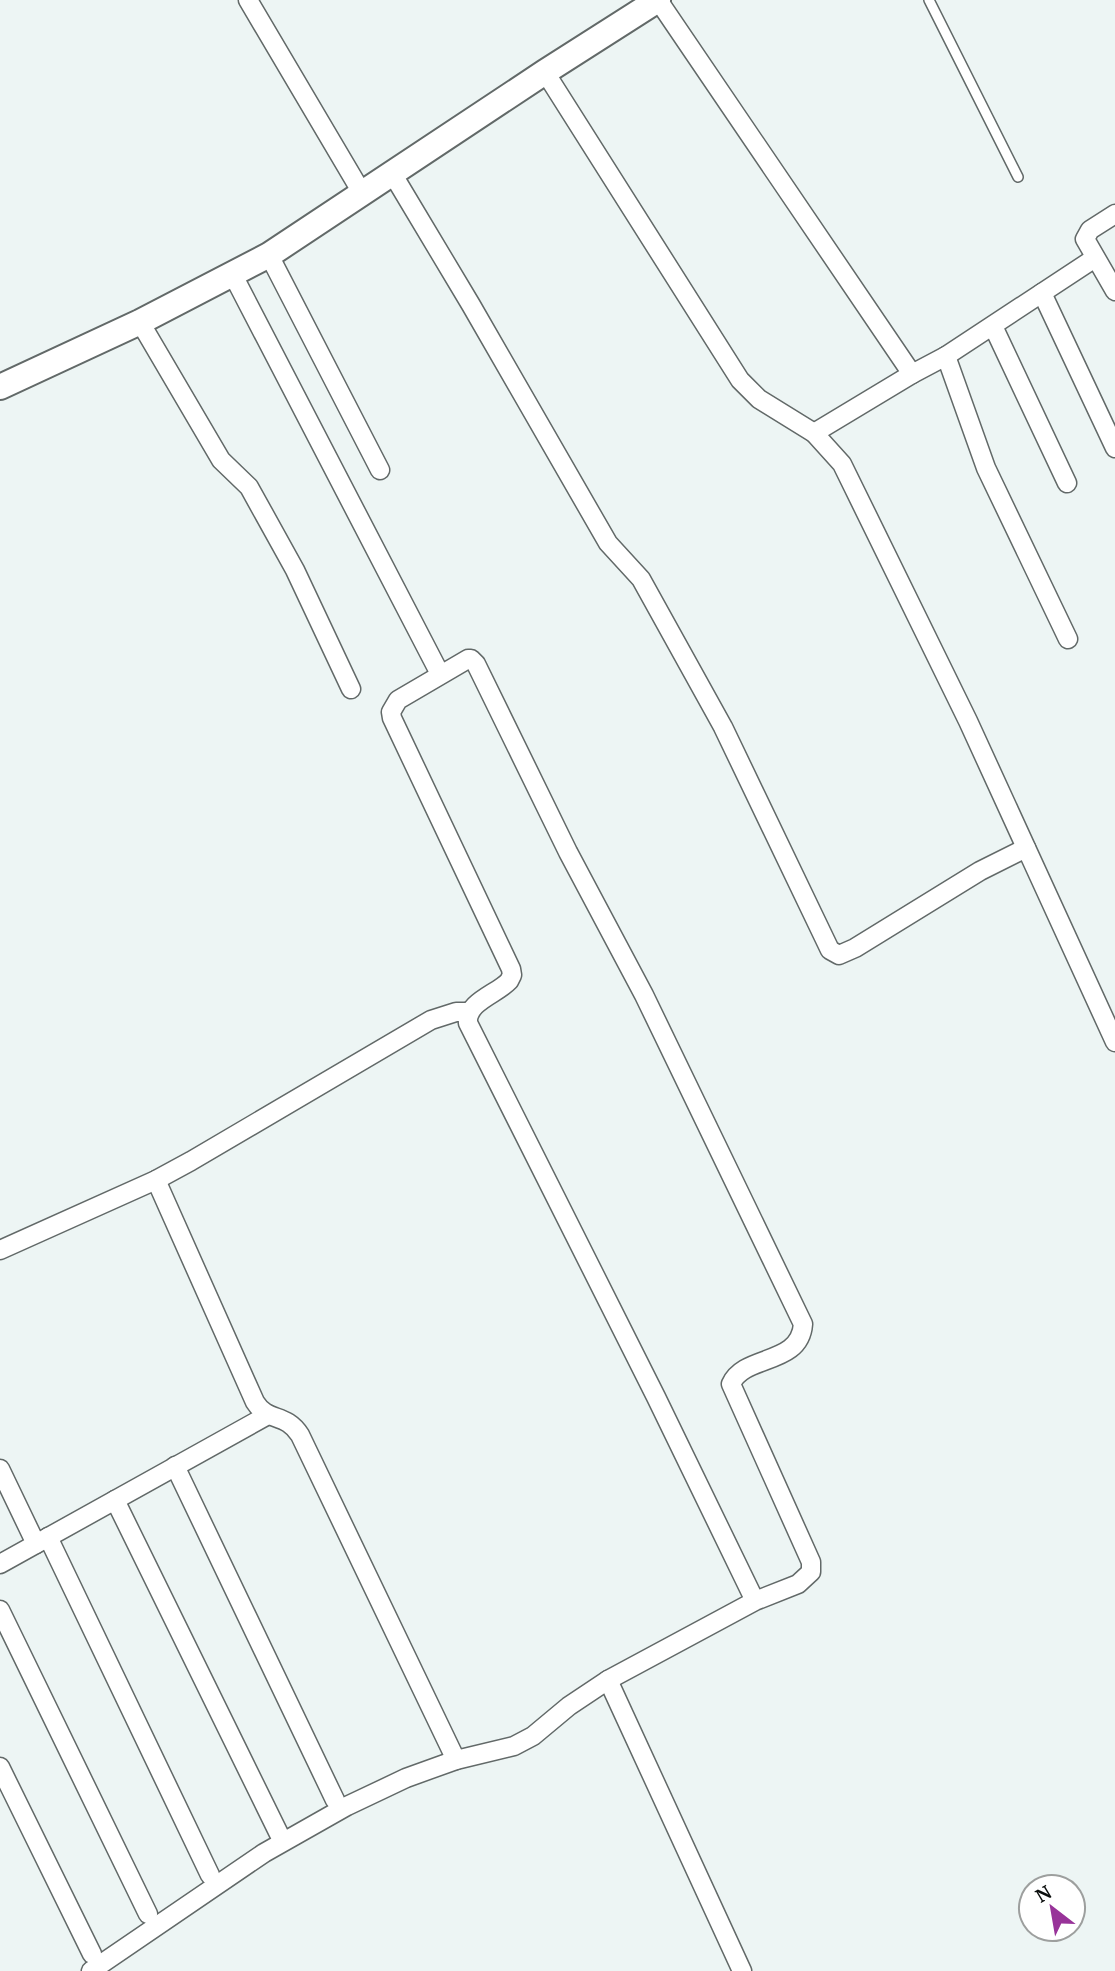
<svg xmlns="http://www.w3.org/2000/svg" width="1115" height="1971" font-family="'PT Serif',serif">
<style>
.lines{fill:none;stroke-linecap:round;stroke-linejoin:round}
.lane-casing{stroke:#626968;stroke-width:12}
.street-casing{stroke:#626968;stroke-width:21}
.secondary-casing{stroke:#626968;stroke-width:28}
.lane{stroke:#fff;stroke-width:9}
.street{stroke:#fff;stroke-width:18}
.secondary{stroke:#fff;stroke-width:24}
</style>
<rect width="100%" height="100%" fill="#edf5f4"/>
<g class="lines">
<defs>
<path id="lane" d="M929,0L1018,177"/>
<g id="street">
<path d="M248,0L362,193"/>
<path d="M658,0L912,374"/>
<path d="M545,72L740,380L759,399L814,433L842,464L968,721L1115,1042"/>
<path d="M392,173L471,305L608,543L641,579L723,727L830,950L839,955L855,948L980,871L1026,848"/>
<path d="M1115,214L1090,230L1085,239L1115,291"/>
<path d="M269,255L380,470"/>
<path d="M233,275L440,674"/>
<path d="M1042,293L1115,448"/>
<path d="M140,322L221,460L249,487L295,570L351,689"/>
<path d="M993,326L1067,483"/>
<path d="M946,356L986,468L1068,639"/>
<path d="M814,433L912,374L946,356L1095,258"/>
<path d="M156,1180L255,1402C268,1423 285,1412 300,1435L456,1760"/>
<path d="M0,1250L156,1180L191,1161L431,1020L456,1012H469"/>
<path d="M175,1466L335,1800"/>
<path d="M0,1469L36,1544"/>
<path d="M115,1500L280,1836"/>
<path d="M48,1537L210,1875"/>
<path d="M0,1564L268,1415"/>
<path d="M0,1610L148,1914"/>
<path d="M608,1680L742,1971"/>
<path d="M0,1767L92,1954"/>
<path d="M91,1971L264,1853L347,1806L406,1778L456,1760L514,1746L533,1736L569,1706L608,1680L755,1601L798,1584L811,1572V1562L731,1384C744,1354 800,1366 803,1324L644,995L568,852L476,664L471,659H468L398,700L391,712L392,718L511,969L512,975L509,981C497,994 466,1002 468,1023L656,1397L755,1601"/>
</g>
<path id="secondary" d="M0,387L140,322L269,255L545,72L658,0"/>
</defs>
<use href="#lane" class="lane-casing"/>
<use href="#street" class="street-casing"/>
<use href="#secondary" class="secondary-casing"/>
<use href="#lane" class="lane"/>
<use href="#street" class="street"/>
<use href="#secondary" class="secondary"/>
</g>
<g transform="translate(1052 1908) rotate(329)"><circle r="33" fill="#ffffff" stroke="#9d9f9e" stroke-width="2"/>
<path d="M0-5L12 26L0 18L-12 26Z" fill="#983399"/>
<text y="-10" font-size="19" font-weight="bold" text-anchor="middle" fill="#0b0e0d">N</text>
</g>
</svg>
